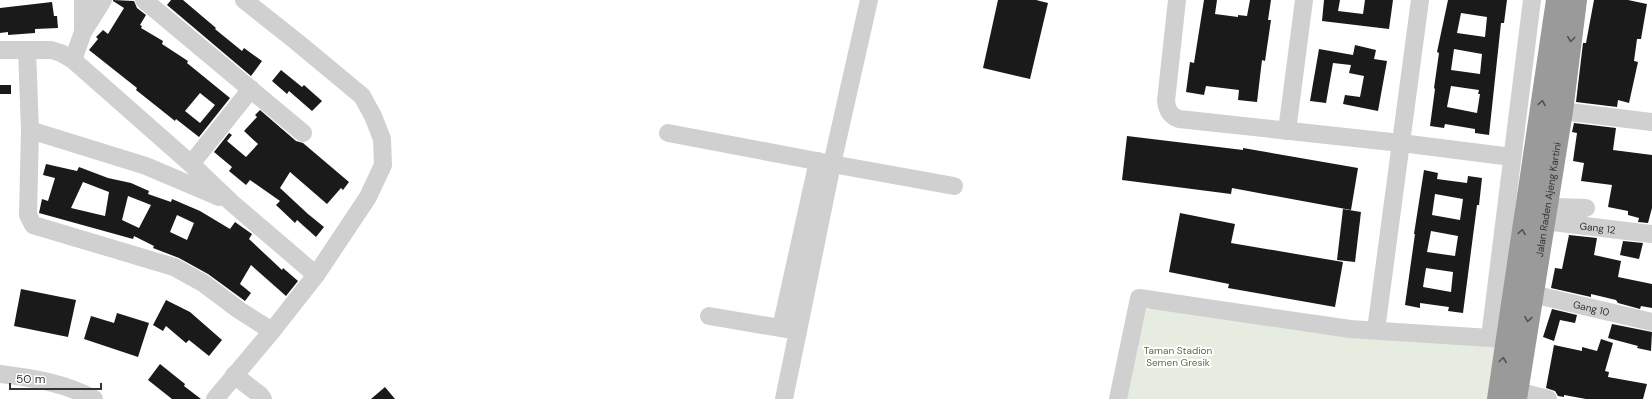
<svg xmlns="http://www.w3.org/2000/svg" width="1652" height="399" font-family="'DM Sans',sans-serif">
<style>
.green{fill:#e6ecdf}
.building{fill:#1a1a1a;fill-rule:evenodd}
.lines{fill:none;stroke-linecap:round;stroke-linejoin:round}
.minor{stroke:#d0d0d0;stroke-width:18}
.highway{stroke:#9a9a9a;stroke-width:22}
.oneway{stroke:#525252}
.labels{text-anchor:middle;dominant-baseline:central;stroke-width:4;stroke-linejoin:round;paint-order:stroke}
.street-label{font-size:10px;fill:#333;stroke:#fff}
.park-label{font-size:10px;fill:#56703f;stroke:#fff}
</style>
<rect width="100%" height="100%" fill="#fff"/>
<path class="green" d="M1143,309H1160L1507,345L1498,399H1124Z"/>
<g class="building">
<path d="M113,0L134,1L137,8L146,15L140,25L142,26L141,28L163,41L162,44L188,61L187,63L230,98L199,137L176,119L175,121L160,109L136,90L137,88L89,50L98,39L96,37L103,30L108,34L124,8L113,1ZM200,93L215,105L200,123L185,111Z"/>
<path d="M171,0H183L216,28L215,29L242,51L244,48L262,61L251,76L167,5Z"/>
<path d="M998,0H1036L1048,3L1030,79L983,68Z"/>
<path d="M1204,0H1217L1215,14L1238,17V15L1247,16L1250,0H1271L1268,20H1271L1265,61L1262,60L1257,102L1238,100L1239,90L1206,86L1204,95L1186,92L1190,62L1194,63Z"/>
<path d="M1324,0H1340L1338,11L1363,14L1365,0H1393L1389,29L1322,21Z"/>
<path d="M1448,0H1507L1504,23H1501L1489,135L1475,133V129L1445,124L1444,128L1430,126L1435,89L1434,88L1439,53L1437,52ZM1461,13L1487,17L1485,37L1457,33ZM1454,49L1482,54L1480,74L1451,70ZM1451,86L1479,90L1478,94H1480L1477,113L1447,107Z"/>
<path d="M1594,0H1628L1647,4L1641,39H1637L1634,61L1638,62L1629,103L1618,100L1617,107L1576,102L1583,43H1586Z"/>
<path d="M52,2L54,16H57L58,28L35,29V33L8,35V32L0,33V8Z"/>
<path d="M1355,45L1376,50L1374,59L1387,61L1378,111L1343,104L1345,95L1360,97L1364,76L1349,73L1351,65L1333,63L1326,103L1310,101L1319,49L1353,55Z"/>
<path d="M281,70L302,87L304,85L322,101L312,111L289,91L287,94L272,81Z"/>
<rect x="0" y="85" width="11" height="9"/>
<path d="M260,110L296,141L303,143L349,182L343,190L341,188L327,204L290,172L280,188L308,214L324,227L316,237L297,220L295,223L276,205L280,201L250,180L246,185L229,171L232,167L214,152L229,133L232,135L227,141L246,157L258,144L244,131L257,117L255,115Z"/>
<path d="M1574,123L1616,128L1613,150L1652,155V208L1648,223L1638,222L1639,218L1628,215V211L1608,207L1612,185L1581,181L1584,163L1573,161L1577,133L1572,132Z"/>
<path d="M1127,136L1243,150V148L1358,168L1351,210L1232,188L1231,194L1122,180Z"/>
<path d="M46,164L77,171L79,167L108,178L131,183L149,191L148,194L171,202L172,199L200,211L230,229L235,222L252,234L249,239L282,270L283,268L298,281L286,296L251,265L241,282L240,284L251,293L245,301L208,274L179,258L153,248L154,246L134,236L133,239L39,213L42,199L48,201L55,178L43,175ZM83,182L109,192L105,216L71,208ZM128,196L151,205L139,228L122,220ZM177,215L194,223L187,240L170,232Z"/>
<path d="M1424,170L1438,173L1437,179L1467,183L1468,176L1482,178L1479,205H1477L1463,313L1448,311L1449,307L1420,303V308L1405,305L1415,234H1414ZM1435,194L1463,199L1460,220L1432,215ZM1431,231L1458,236L1455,256L1427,252ZM1426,268L1453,272L1451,292L1423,287Z"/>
<path d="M1343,209L1361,212L1355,262L1337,260Z"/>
<path d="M1180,213L1235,224L1231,243L1343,262L1335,307L1228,288L1229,284L1169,272Z"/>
<path d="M1569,235L1597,238L1594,255L1621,261L1618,277L1652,284V308L1641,306L1640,309L1618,303L1616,300L1591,294V297L1551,288L1555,268L1562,269Z"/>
<path d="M1623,241L1643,243L1639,259L1620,255Z"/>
<path d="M21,289L76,300L68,337L14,326Z"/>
<path d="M166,300L190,312L222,340L209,356L189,340L186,343L166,326L163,331L153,325Z"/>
<path d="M1552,309L1577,315L1575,323L1560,320L1554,341L1543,337Z"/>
<path d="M117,313L149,323L138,357L84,339L91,316L114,323Z"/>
<path d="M1612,324L1652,332L1651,351L1637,348L1638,346L1608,338Z"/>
<path d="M1601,339L1613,343L1605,371L1609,372L1608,377L1647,384L1643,399H1586L1564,395V397L1558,396L1555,391L1546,388L1554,345L1582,351V347L1597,351Z"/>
<path d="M160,364L185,384L184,386L201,399H172L148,380Z"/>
<path d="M385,387L395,399H371Z"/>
</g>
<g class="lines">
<g class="minor">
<path d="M144,0L303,133"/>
<path d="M244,0L297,42L362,96L373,116L382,139L383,165L368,197L316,275"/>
<path d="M1177,0L1166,101C1167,110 1170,116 1179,119L1401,143L1512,157"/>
<path d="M83,32V0"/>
<path d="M0,50H51L61,53L73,60L191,164L232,203L316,275L272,331L215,399"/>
<path d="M27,50L30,130L28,215L33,225L174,267L203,283L239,310L272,331"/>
<path d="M73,60L83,32L103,0"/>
<path d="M1562,111L1652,122"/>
<path d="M30,130L146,166L219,197"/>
<path d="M1287,131L1304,0"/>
<path d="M668,133L832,164L869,0"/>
<path d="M191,164L251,89"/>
<path d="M1547,205L1556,207L1586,208"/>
<path id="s1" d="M1544,221L1652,234"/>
<path id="s2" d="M1532,294L1652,322"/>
<path d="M709,316L798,331L784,399"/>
<path d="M781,328L818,161"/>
<path d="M1376,330L1420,0"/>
<path d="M798,331L832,164L954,186"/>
<path d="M1490,337L1532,0"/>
<path d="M0,374C33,378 65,383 94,399"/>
<path d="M234,375L260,395L263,399"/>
<path d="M1517,391L1548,399"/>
<path d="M1118,399L1139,298L1350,329L1506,339"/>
</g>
<g class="highway">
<path d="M1498,399L1557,0"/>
<path id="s3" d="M1516,399L1562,111L1576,0"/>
</g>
</g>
<defs><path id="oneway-chevron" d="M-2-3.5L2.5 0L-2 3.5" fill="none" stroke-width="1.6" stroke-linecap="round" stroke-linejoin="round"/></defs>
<g class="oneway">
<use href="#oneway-chevron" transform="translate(1571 39) rotate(97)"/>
<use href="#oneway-chevron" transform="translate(1542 103) rotate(-81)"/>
<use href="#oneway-chevron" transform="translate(1522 232) rotate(-81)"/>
<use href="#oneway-chevron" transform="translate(1528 319) rotate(99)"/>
<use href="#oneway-chevron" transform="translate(1503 360) rotate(-82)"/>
</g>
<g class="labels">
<g class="street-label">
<text stroke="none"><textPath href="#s3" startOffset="202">Jalan Raden Ajeng Kartini</textPath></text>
<text stroke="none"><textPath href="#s1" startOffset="54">Gang 12</textPath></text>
<text stroke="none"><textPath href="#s2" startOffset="61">Gang 10</textPath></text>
</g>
<g class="park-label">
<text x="1178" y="350">Taman Stadion<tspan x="1178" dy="12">Semen Gresik</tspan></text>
</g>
</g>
<path d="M10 383v6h91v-6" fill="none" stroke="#333333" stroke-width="2"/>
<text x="16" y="383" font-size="12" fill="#333333" stroke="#ffffff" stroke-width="3" paint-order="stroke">50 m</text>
</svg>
